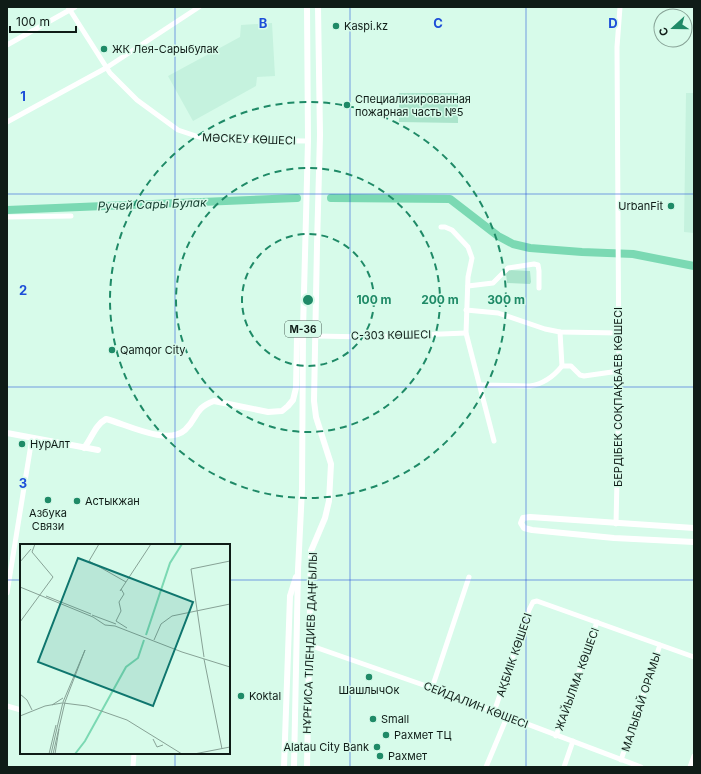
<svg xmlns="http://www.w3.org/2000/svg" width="701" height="774" font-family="Inter,sans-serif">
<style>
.built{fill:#c5f2de}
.green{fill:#aae4cb}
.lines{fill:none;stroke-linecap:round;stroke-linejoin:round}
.river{stroke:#7bd9b3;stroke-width:8}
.minor{stroke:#fff;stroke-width:5}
.major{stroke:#fff;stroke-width:6}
.grid{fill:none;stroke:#1d4ed8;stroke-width:1;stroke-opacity:0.55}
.ring{fill:none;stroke:#1f8a67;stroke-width:2;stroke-dasharray:7 5}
.poi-dot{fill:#1f8a67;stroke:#d7fbea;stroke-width:1.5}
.labels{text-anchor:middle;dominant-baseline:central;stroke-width:3;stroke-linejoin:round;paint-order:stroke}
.shield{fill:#d7fbea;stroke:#4b5f56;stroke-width:1}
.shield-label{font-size:10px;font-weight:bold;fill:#0f1c17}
.poi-label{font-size:11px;fill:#0f1c17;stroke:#d7fbea;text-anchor:start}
.street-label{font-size:11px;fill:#0f1c17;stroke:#d7fbea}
.water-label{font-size:12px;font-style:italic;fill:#153f30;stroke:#d7fbea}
.inset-river{fill:none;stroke:#7bd9b3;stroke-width:2}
.inset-road{fill:none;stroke:#87a296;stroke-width:1}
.view{fill:#0f766e;fill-opacity:0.15;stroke:#0f766e;stroke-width:2}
.inset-edge{fill:none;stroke:#0f1c17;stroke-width:2}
.grid-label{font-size:13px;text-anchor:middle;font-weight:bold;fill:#1d4ed8;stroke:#d7fbea;stroke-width:3;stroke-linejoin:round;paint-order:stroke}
.centre{fill:#1f8a67;stroke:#d7fbea;stroke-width:2}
.ring-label{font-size:12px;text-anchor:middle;font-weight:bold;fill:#1f8a67;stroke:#d7fbea;stroke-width:3;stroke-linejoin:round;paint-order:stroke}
</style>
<rect width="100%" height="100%" fill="#d7fbea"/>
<g class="built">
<path d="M272,23L275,76L257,77L256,86L193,121L168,76L240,37L241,25Z"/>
<path d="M686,93H694V233L684,232Z"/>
</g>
<g class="green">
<path d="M399,93H458V123L399,122Z"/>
<path d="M508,270L530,271L531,282L530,284L507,283L506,273Z"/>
</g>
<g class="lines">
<g class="river">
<path d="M331,198L450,199L498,236L513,244L530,248L582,252L633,254L694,266"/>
<path d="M7,210L297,198"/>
</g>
<g class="minor">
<path d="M68,7L110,73L137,100L178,130L208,140L308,141"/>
<path d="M7,45L75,7"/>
<path d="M7,122L106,68L199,7"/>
<path d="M7,217L71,216"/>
<path d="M441,227H445L452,230L468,247L472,258L468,277L466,333L494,441"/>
<path d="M468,286L493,283L508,268L534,264L538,265L539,271V288"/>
<path d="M466,310L498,313L545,329L560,332L619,333"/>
<path d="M316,336L367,337L466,333"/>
<path d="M562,366H571L580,375L584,376L619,371"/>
<path d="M480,385L530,386C543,384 554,376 562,366L560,332"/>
<path d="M616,524L619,390L617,47L620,7"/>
<path d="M7,593L32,438"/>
<path d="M309,645L432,688L641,767"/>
<path d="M432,688L469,577"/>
<path d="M7,706L21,710"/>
<path d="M494,712L529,610L533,602L537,601L694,657"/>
<path d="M556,736L597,622"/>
<path d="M621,760L660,645"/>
<path d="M133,767L134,753"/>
<path d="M486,767L507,717"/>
<path d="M564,767L573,741"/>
<path d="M690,767L694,756"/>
</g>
<g class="major">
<path d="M7,433L98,450"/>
<path d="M84,448C92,438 95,425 106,419C126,424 167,446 185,430C199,417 193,409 214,401L268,412L282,411L288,406L293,400L296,388L297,338L303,330"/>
<path d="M694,528L530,517L523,518L521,523L524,528L532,530L614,538L694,542"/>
<path d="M284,767L290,596L296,577"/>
<path d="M294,767L298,570L302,489L303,330L308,141L307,7"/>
<path d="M307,767L311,551L325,518L329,501L331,464L316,417L314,401L317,245L320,135L318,7"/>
</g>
</g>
<path class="grid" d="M175,7V545M350,7V767M526,7V767M7,194H694M7,387H694M7,580H21M229,580H694M175,753V767"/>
<g class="ring">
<circle cx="308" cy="300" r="66"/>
<circle cx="308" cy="300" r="132"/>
<circle cx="308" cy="300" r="198"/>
</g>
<g class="poi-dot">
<circle cx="336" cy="26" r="4"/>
<circle cx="104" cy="49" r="4"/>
<circle cx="347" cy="105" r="4"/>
<circle cx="671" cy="206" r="4"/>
<circle cx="112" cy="350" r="4"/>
<circle cx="22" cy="444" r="4"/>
<circle cx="48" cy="500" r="4"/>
<circle cx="77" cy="501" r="4"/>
<circle cx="369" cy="677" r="4"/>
<circle cx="241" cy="696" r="4"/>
<circle cx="373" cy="719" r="4"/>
<circle cx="386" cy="735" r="4"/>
<circle cx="377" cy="747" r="4"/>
<circle cx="380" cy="756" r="4"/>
</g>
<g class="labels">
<rect class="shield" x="285" y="321" width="36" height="16" rx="3"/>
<g class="shield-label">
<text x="303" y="329">M-36</text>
</g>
<g class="poi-label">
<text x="344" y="26">Kaspi.kz</text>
<text x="112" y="49">ЖК Лея-Сарыбулак</text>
<text x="355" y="99">Специализированная<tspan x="355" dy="13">пожарная часть №5</tspan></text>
<text x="663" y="206" text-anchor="end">UrbanFit</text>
<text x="120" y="350">Qamqor City</text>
<text x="30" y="444">НурАлт</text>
<text x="85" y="501">Астыкжан</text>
<text x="48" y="513" text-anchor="middle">Азбука<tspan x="48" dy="13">Связи</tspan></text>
<text x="369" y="690" text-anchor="middle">ШашлычОк</text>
<text x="249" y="696">Koktal</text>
<text x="381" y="719">Small</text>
<text x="394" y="735">Рахмет ТЦ</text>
<text x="369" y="747" text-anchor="end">Alatau City Bank</text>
<text x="388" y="756">Рахмет</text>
</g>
<g class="street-label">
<text transform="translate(249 139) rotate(2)">МӘСКЕУ КӨШЕСІ</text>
<text transform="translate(391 335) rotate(-1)">С-303 КӨШЕСІ</text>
<text transform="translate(618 397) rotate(-90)">БЕРДІБЕК СОҚПАҚБАЕВ КӨШЕСІ</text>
<text transform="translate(310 643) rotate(-88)">НҰРҒИСА ТІЛЕНДИЕВ ДАҢҒЫЛЫ</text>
<text transform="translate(514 655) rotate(-71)">АҚБИІК КӨШЕСІ</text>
<text transform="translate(577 679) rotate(-70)">ЖАЙЫЛМА КӨШЕСІ</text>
<text transform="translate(641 702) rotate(-72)">МАЛЫБАЙ ОРАМЫ</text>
<text transform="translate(476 705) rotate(21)">СЕЙДАЛИН КӨШЕСІ</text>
</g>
<g class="water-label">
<text transform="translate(152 204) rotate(-2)">Ручей Сары Булак</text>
</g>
</g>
<g transform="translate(20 544)">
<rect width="210" height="210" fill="#d7fbea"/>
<path class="inset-river" d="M126,91L150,19L162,0M55,210L65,197L106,123L118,114L124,96"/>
<path class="inset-road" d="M79,0L69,17L106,38M0,18L11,5M0,43L73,73L85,81L95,82L162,108L210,123M101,45L104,50L99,58L101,67L96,77L107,84M100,47L131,0M26,52L71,70M72,71L96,80M0,78L33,33L12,8L15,0M134,96L141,80L152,72L210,60M184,113L171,25L210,17M184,115L202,205M0,150L7,156L12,166M43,159L67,162L107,176L162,210M32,161L43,154M0,172L25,162L42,159M133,195L137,203L143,201M29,210L36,181M31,210L43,158L65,106L45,158L33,210M35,210L39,185M174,210L210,203"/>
<path class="view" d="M58,14L173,58L133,162L18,118Z"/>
<rect width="210" height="210" class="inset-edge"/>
</g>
<g class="grid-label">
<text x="263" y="28">B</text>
<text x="438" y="28">C</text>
<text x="613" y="28">D</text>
<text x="23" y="101">1</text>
<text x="23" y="295">2</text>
<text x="23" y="488">3</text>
</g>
<circle cx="308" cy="300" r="6" class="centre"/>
<g class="ring-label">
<text x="374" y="304">100 m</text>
<text x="440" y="304">200 m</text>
<text x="506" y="304">300 m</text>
</g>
<rect width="701" height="774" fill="none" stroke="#0f1c17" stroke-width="16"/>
<g transform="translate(673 28) rotate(249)"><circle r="19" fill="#d7fbea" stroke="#87a296"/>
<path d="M0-3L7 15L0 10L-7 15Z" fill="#1f8a67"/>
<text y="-6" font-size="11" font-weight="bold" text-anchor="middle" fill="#0f1c17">С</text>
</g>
<path d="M10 26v6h66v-6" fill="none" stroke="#0f1c17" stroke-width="2"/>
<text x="16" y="26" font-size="12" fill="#0f1c17" stroke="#d7fbea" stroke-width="3" paint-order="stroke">100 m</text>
</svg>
